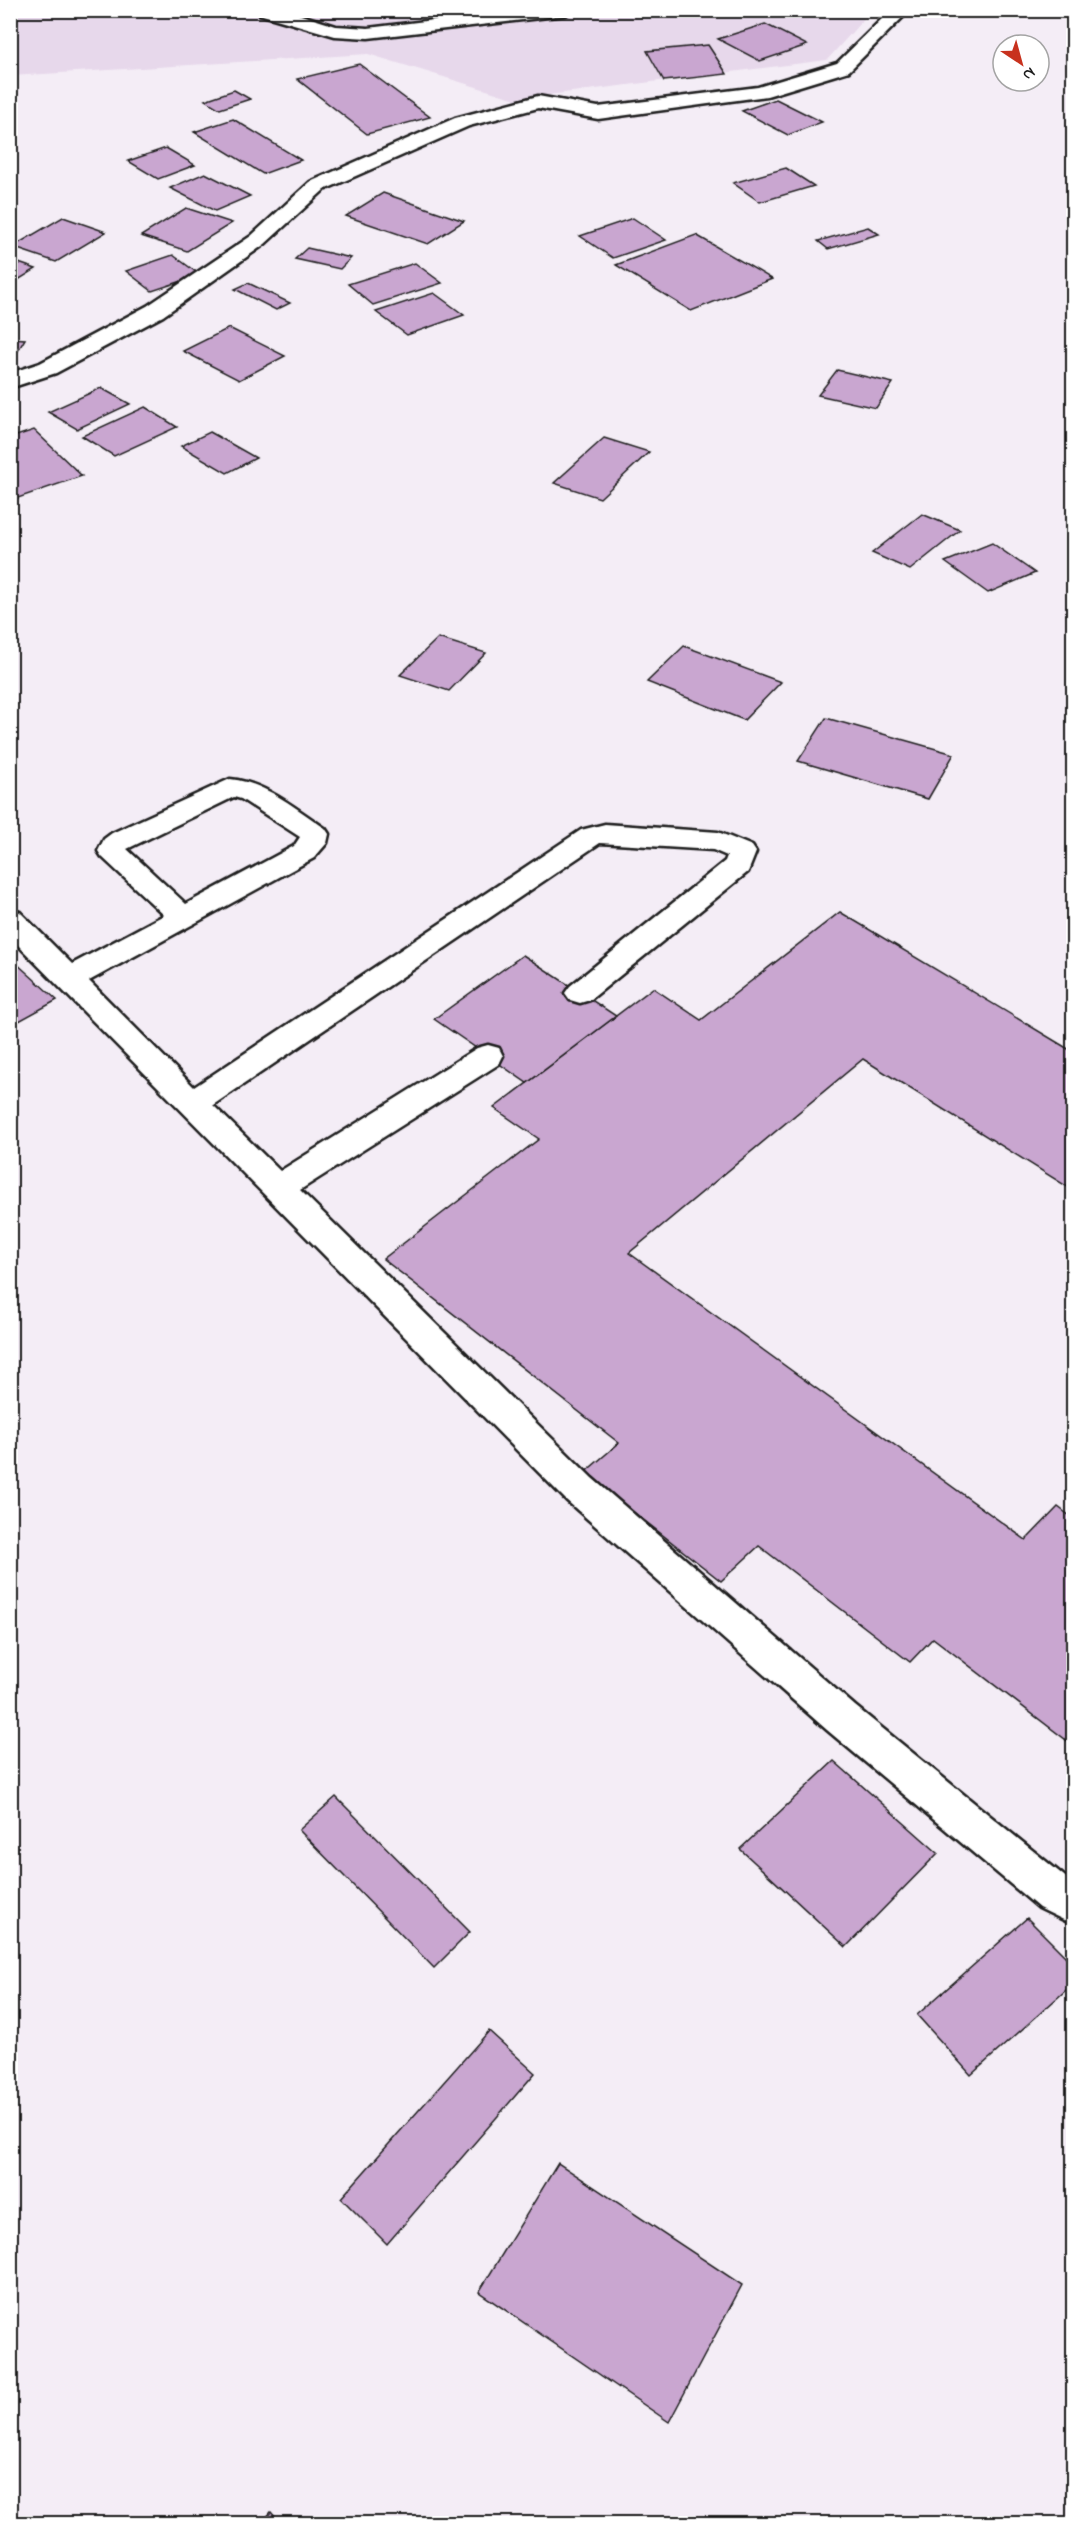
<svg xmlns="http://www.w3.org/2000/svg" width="1084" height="2534" font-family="'Indie Flower',sans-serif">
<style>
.built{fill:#e7d8eb}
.building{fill:#c9a6d0;stroke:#1c1c1c;stroke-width:1.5}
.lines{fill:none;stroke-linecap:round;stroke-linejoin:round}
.service-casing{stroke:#1c1c1c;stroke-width:5}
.minor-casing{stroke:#1c1c1c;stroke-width:5}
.service{fill:#fff;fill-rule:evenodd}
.minor{fill:#fff;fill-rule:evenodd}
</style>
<rect width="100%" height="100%" fill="#f4edf6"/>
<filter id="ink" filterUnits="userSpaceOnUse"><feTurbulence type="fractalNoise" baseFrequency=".0167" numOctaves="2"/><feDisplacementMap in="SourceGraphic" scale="12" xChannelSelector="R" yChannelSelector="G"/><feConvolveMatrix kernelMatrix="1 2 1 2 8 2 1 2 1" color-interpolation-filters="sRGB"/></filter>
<g filter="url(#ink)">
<path class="built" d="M11,11H871L827,60L516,99L368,54L11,76Z"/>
<g class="building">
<path d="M765,24L807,45L760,61L718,39Z"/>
<path d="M708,45L727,74L664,81L647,51Z"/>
<path d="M359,64L430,117L367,134L297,79Z"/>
<path d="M234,90L250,99L220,109L205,100Z"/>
<path d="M776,99L822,122L788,135L742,111Z"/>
<path d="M233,119L301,160L263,174L194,132Z"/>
<path d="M166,148L195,165L158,179L128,161Z"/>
<path d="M786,168L814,186L760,202L733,183Z"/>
<path d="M205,173L250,196L215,211L170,188Z"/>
<path d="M383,193L464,221L428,244L346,216Z"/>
<path d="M186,208L232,223L187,251L141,236Z"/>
<path d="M63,217L106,232L56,262L12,247Z"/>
<path d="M633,218L666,240L613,258L580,236Z"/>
<path d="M868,227L879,234L828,249L818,241Z"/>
<path d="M696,235L772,279L691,311L616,265Z"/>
<path d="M307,248L351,258L340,269L295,259Z"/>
<path d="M173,255L200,275L152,291L126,271Z"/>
<path d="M10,260L36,269L10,285Z"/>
<path d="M415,263L442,283L373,305L348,284Z"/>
<path d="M248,283L290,303L276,310L235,289Z"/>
<path d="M434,293L464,315L407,335L376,312Z"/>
<path d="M229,328L285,356L239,380L183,351Z"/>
<path d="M10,338L25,339L10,364Z"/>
<path d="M837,370L893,383L876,408L818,395Z"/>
<path d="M101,388L130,404L77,429L48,412Z"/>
<path d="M145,407L177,427L114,456L82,436Z"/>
<path d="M34,430L82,476L18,498L10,491V438Z"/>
<path d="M210,432L256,458L227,473L181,446Z"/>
<path d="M604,438L649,452L600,498L554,483Z"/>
<path d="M922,514L960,530L910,570L872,553Z"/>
<path d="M992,543L1035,573L988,593L945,562Z"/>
<path d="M438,638L486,653L449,691L400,675Z"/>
<path d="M684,646L781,682L744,720L647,682Z"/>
<path d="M826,718L954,754L928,799L798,761Z"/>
<path d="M840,912L1070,1050L1074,1047V1191L863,1059L629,1253L1026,1540L1058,1507L1074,1519V1746L933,1638L910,1662L759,1546L721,1581L584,1473L619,1443L383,1259L539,1139L494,1108L653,988L701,1020Z"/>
<path d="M523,955L616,1016L527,1083L434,1019Z"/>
<path d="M15,962L57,1000L10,1026V965Z"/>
<path d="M834,1761L938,1853L846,1947L740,1849Z"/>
<path d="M336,1797L470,1932L434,1968L299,1830Z"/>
<path d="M1027,1918L1074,1965V1983L971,2075L917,2015Z"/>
<path d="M489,2031L535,2073L387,2244L341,2198Z"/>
<path d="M558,2163L742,2285L669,2422L479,2292Z"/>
<path d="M271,2512L281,2524H261Z"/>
</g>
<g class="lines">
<defs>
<g id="service">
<path d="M257,10H285L336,26L368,28L516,10H574L566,15L368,38L335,36L259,14Z"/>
<path d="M230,779C265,782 296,809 325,828L329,834L327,843L314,858L89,981L194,1087L581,830L605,824L718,832L752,846L756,852L748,872L590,1000L580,1003L570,1000L565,993L570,986L725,861L727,856L713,850L600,843L213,1105L280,1171L477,1048L488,1045L499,1048L503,1056L499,1064L300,1190L592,1478L855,1706L1074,1884V1925L1039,1908L827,1730L566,1500L10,937V909L20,912L72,964L164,915L102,857L98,851L104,839L112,833ZM234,797L241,799L300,837L294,846L186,904L127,849Z"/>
</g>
<path id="minor" d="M891,10H910L849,71L767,96L598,119L538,108L469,126L324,190L265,244L163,316L56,373L10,388V373L40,363L147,306L251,236L310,182L455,118L538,96L598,107L758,87L837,63Z"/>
</defs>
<use href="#service" class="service-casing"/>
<use href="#minor" class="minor-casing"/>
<use href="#service" class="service"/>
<use href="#minor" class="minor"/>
</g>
</g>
<rect width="1084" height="2534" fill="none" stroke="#fff" stroke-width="36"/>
<rect x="18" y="18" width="1048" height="2498" fill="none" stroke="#1c1c1c" stroke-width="2" filter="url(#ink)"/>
<g transform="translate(1021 63) rotate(144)"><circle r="28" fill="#ffffff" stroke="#a4a4a4" stroke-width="1.5"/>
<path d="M0-4.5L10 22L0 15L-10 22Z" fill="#c8321e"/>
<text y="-9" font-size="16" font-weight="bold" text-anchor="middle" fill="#1c1c1c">N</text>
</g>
</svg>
